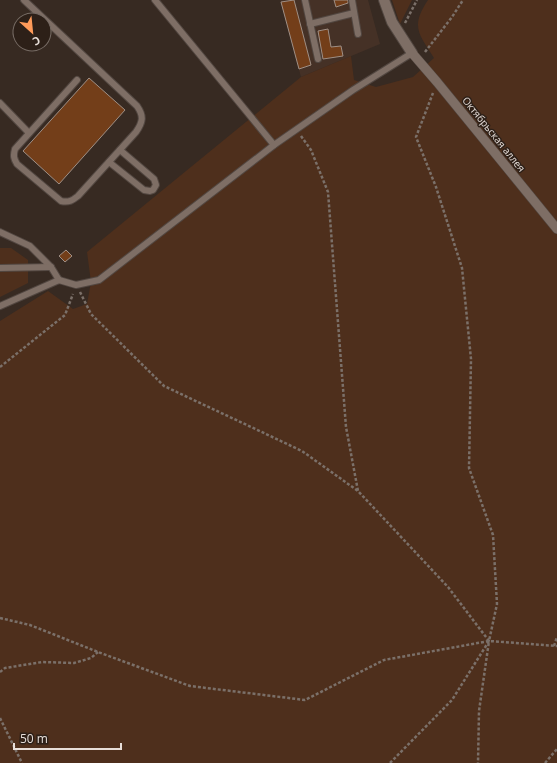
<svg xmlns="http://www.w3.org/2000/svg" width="557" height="763" font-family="'Open Sans',sans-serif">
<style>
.built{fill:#453126}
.green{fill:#4e2f1c}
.building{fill:#733e19;stroke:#9f8f85}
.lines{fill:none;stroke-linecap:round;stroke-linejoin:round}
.service-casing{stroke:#524741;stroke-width:8}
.pedestrian-casing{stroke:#524741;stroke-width:10}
.minor-casing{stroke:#524741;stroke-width:12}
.path{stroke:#7b7069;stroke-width:2.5;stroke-dasharray:3 2;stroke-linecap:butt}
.service{stroke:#7e6e65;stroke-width:6}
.pedestrian{stroke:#7e6e65;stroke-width:9}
.minor{stroke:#7e6e65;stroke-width:10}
.labels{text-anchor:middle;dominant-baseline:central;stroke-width:3;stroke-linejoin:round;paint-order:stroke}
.street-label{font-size:10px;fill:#e7ded9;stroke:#2d2018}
</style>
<rect width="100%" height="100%" fill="#372a22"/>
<path class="built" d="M280,0H368L380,44L301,77Z"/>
<g class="green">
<path d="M392,0H412L400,24Z"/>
<path d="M428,0H557V763H0V321L48,291L73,309L87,304L91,282L87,252L301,77L351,56L354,80L376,87L413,77L434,58C419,34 410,27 428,0Z"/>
<path d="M0,248H11L28,260V283L0,297Z"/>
</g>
<g class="building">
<path d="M294,0L311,65L299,69L281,2Z"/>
<path d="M334,0H348V3L336,7Z"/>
<path d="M328,29L331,47L341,46L343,56L323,59L318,31Z"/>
<path d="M89,78L125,110L59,184L23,151Z"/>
<path d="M66,250L72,256L65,262L59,256Z"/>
</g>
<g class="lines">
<defs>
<g id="service">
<path d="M24,0L137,106C144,116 143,122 136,132L78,196C73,200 69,203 61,201L17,164C14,159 13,156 15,149L77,80"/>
<path d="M155,0L274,145"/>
<path d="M305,0L318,59"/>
<path d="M352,0L358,34"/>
<path d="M310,24L354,13"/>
<path d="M0,103L29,133"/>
<path d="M109,162L144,190L150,191L153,190L156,185L154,179L120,150"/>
<path d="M0,232L30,246L51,267L59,280"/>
<path d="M0,268L51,267"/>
<path d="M0,306L59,280L76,285L99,280L274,145L353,90L412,53"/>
</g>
<path id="pedestrian" d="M412,53L437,82L557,229"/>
<path id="minor" d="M384,0L392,22L412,53"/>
</defs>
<use href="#service" class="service-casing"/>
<use href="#pedestrian" class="pedestrian-casing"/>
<use href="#minor" class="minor-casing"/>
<g class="path">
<path d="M405,23L417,0"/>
<path d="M425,52L452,17L463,0"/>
<path d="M301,136L311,150L328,192L346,427L358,491"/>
<path d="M80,292L91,314L164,386L302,451L358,491L448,587L489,641L479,711L478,763"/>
<path d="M0,367L65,315L73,294"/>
<path d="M0,618L30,625L98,652L190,686L305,700L384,660L489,641L497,604L493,535L469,468L471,359L462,268L436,187L416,137L433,93"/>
<path d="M554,646L557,637"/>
<path d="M0,672L5,668L42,662L74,663L91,658L98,652"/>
<path d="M0,718L22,763"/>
<path d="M390,763L452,700L489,641L557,646"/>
<path d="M545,763L557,749"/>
</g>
<use href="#service" class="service"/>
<use href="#pedestrian" class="pedestrian"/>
<use href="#minor" class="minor"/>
</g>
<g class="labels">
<g class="street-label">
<text transform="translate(494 134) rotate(51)">Октябрьская аллея</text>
</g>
</g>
<g transform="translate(32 32) rotate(153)"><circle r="19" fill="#2d2018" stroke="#776c65"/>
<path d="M0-3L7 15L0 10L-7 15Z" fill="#ff9b5a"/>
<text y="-6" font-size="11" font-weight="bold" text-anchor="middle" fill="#e7ded9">С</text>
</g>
<path d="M14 743v6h107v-6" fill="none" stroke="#e7ded9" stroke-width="2"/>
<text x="20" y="743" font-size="12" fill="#e7ded9" stroke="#2d2018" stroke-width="3" paint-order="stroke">50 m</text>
</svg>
